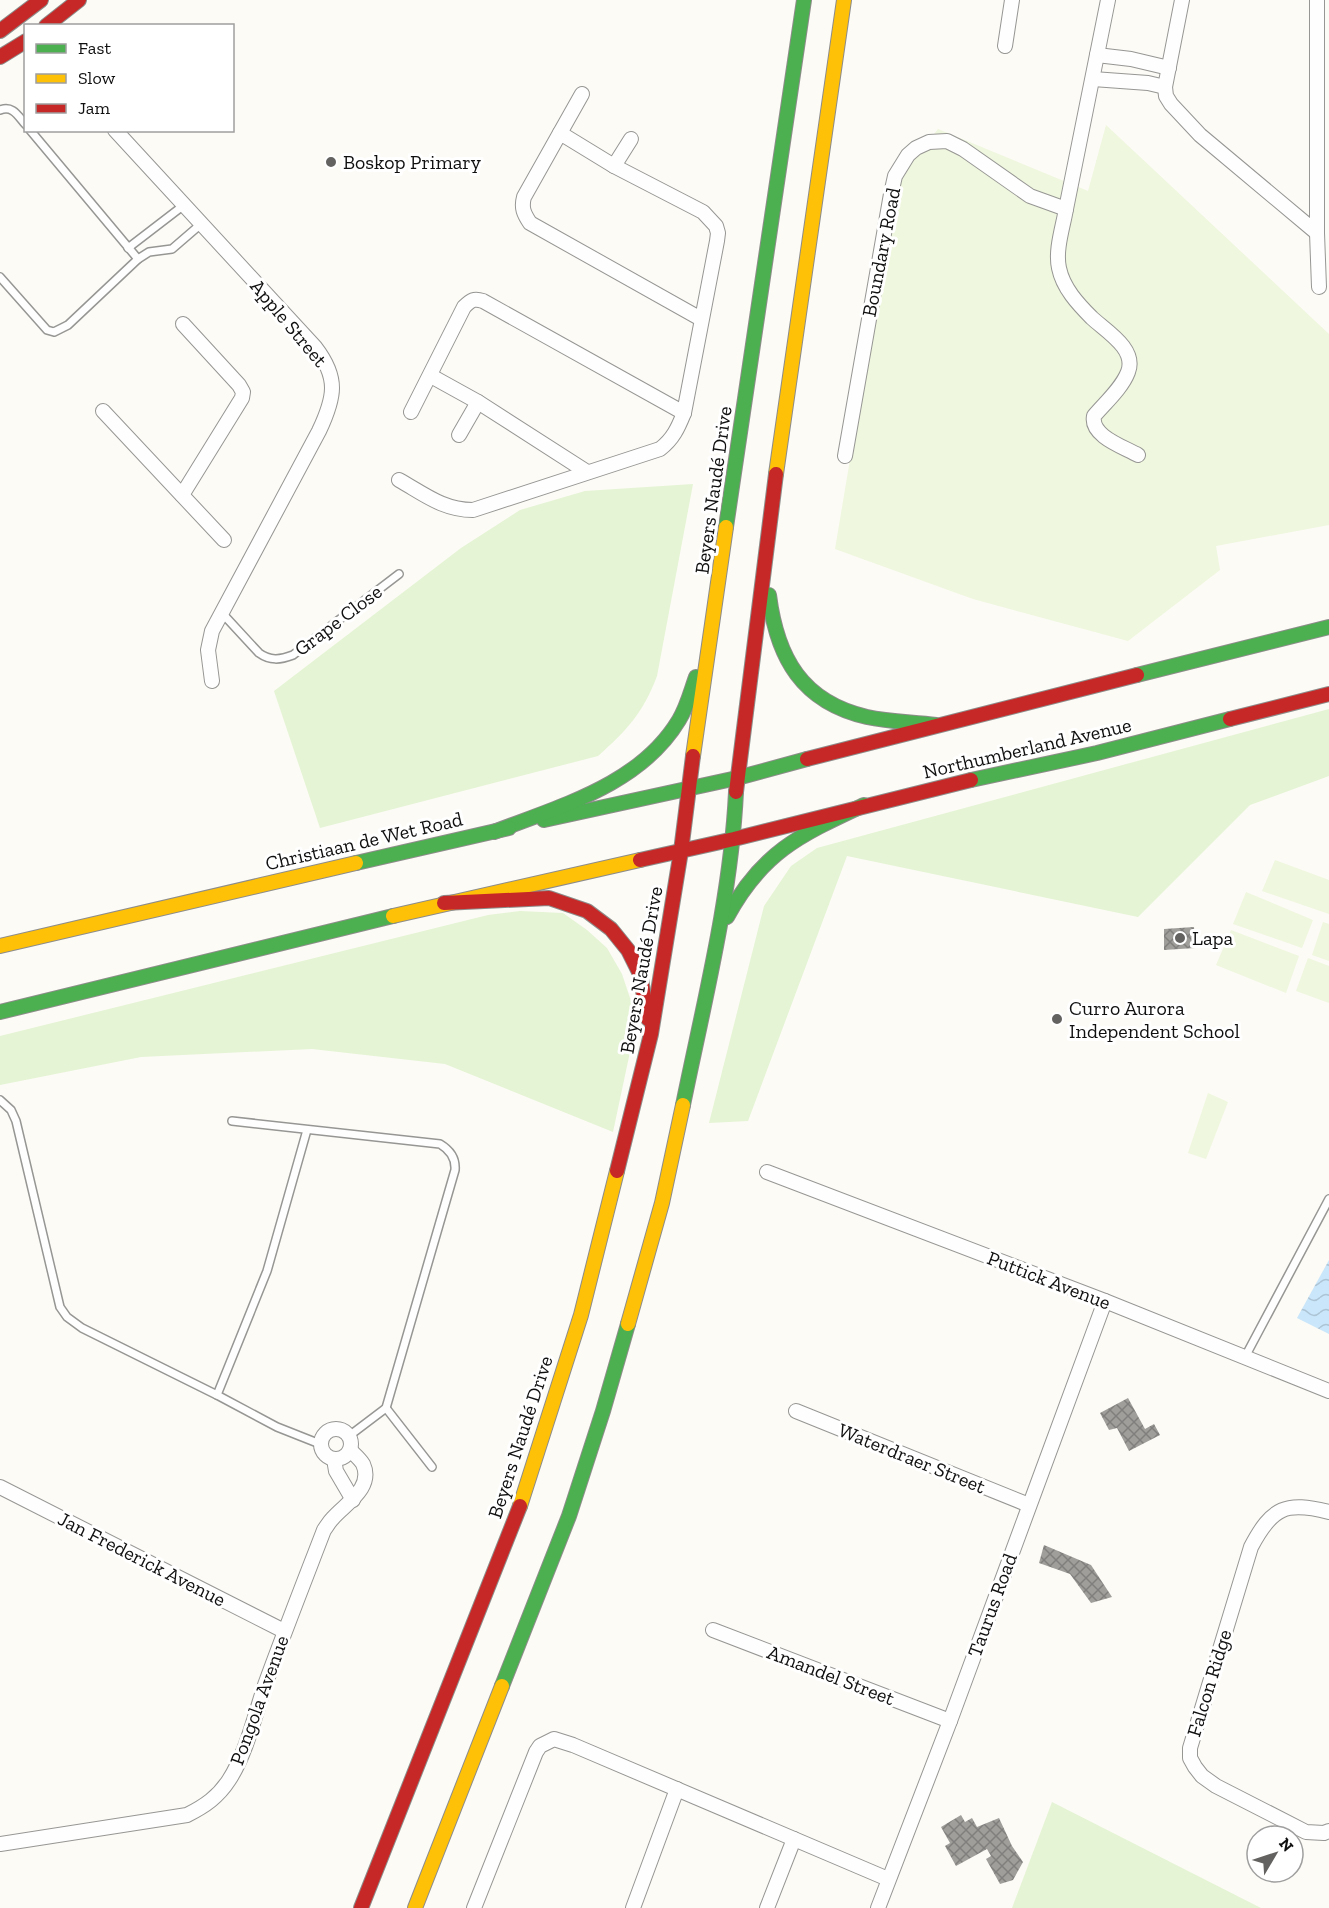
<svg xmlns="http://www.w3.org/2000/svg" width="1329" height="1908" font-family="'Zilla Slab',serif">
<style>
.grass{fill:#e5f4d4}
.pitch{fill:#eff7de}
.water{fill:url(#water-waves)}
.building{fill:url(#building-cross-hatch)}
.lines{fill:none;stroke-linecap:round;stroke-linejoin:round}
.lane-casing{stroke:#969694;stroke-width:10}
.street-casing{stroke:#969694;stroke-width:16}
.fast-casing{stroke:#8d8c8a;stroke-width:16}
.slow-casing{stroke:#8d8c8a;stroke-width:16}
.jam-casing{stroke:#8d8c8a;stroke-width:16}
.lane{stroke:#fffefe;stroke-width:7}
.street{stroke:#fffefe;stroke-width:14}
.fast{stroke:#4caf50;stroke-width:14}
.slow{stroke:#ffc107;stroke-width:14}
.jam{stroke:#c62828;stroke-width:14}
.poi-dot{fill:#636260;stroke:#fff;stroke-width:2}
.labels{text-anchor:middle;dominant-baseline:central;stroke-width:6;stroke-linejoin:round;paint-order:stroke}
.poi-label{font-size:20px;fill:#101010;stroke:#fff;text-anchor:start}
.street-label{font-size:20px;fill:#101010;stroke:#fff}
</style>
<defs>
<pattern id="water-waves" width="16" height="10" patternUnits="userSpaceOnUse" patternTransform="scale(1.5)"><rect width="16" height="10" fill="#c9e6fa"/><path d="M0 5q4-4 8 0t8 0" fill="none" stroke="#acc4d5"/></pattern>
<pattern id="building-cross-hatch" width="8" height="8" patternUnits="userSpaceOnUse" patternTransform="scale(1.5)"><rect width="8" height="8" fill="#a09e9b"/><path d="M0 0l8 8M0 8l8-8" fill="none" stroke="#817f7d"/></pattern>
</defs>
<rect width="100%" height="100%" fill="#fcfbf6"/>
<g class="grass">
<path d="M693,484L657,676C643,713 627,730 598,756L320,828L274,691L461,548L520,510L585,491Z"/>
<path d="M1329,709V776L1250,805L1138,917L847,856L748,1121L709,1123L764,906L791,866L817,848Z"/>
<path d="M520,911L563,913L587,930L607,948L622,974L637,1019L613,1132L445,1064L312,1049L141,1057L0,1085V1036L488,915Z"/>
<path d="M1052,1802L1261,1908H1012Z"/>
</g>
<g class="pitch">
<path d="M1106,125L1329,334V525L1216,546L1220,570L1128,641L973,599L835,549L897,180L938,129L1088,191Z"/>
<path d="M1275,860L1329,880V914L1262,891Z"/>
<path d="M1246,892L1313,920L1302,948L1233,924Z"/>
<path d="M1323,922L1329,924V961L1312,955Z"/>
<path d="M1231,930L1299,956L1286,993L1216,965Z"/>
<path d="M1308,958L1329,966V1003L1296,991Z"/>
<path d="M1208,1093L1228,1102L1206,1159L1188,1153Z"/>
</g>
<path class="water" d="M1329,1260V1334L1297,1318Z"/>
<g class="building">
<path d="M1194,927L1195,948L1164,950V929Z"/>
<path d="M1128,1398L1145,1429L1154,1424L1160,1435L1129,1451L1117,1428L1109,1430L1100,1413Z"/>
<path d="M1044,1545L1091,1565L1112,1597L1091,1603L1070,1574L1039,1563Z"/>
<path d="M961,1815L965,1822L972,1818L977,1827L999,1818L1012,1846L1023,1862L1013,1880L1000,1884L986,1859L991,1856L987,1849L956,1866L945,1846L950,1843L941,1827Z"/>
</g>
<g class="lines">
<defs>
<g id="lane">
<path d="M0,110C13,105 18,116 26,125"/>
<path d="M128,248L184,205"/>
<path d="M138,259L149,252L172,249L201,224"/>
<path d="M0,277L47,330L54,332L68,325L138,259L30,130"/>
<path d="M222,613L259,653C270,661 280,660 293,655L399,574"/>
<path d="M0,1100L11,1110L16,1121L60,1307L67,1317L82,1328L217,1395L277,1427L320,1444"/>
<path d="M232,1121L440,1144C450,1150 456,1158 455,1170L386,1408L349,1436"/>
<path d="M1245,1357L1329,1199"/>
<path d="M217,1395L267,1271L307,1130"/>
<path d="M386,1408L432,1467"/>
</g>
<g id="street">
<path d="M1182,0L1165,87L1166,96L1171,104L1200,135L1317,233"/>
<path d="M1317,0V233L1319,287"/>
<path d="M1005,46L1012,0"/>
<path d="M1097,55L1131,59L1169,68"/>
<path d="M1093,79L1148,83L1165,87"/>
<path d="M115,130L315,347C339,378 335,397 319,431L212,631L208,650L212,681"/>
<path d="M560,133L582,94"/>
<path d="M614,166L631,139"/>
<path d="M1066,209C1063,227 1055,250 1059,268C1063,288 1078,304 1092,318C1106,331 1137,349 1128,372C1122,388 1105,403 1094,416C1090,436 1124,447 1138,455"/>
<path d="M431,376L478,402L587,472"/>
<path d="M103,411L224,540"/>
<path d="M411,412L464,307C471,300 474,298 483,301L684,413"/>
<path d="M459,435L478,402"/>
<path d="M845,456L891,194L895,176L908,155L916,148L929,142L947,141L963,149L1030,196L1066,209L1108,0"/>
<path d="M399,480C424,494 443,510 473,510L660,449C673,439 678,428 684,413L717,241L718,233L716,226L703,212L614,166L560,133L524,197C521,208 524,214 530,223L701,319"/>
<path d="M182,495L242,398L243,392L239,385L183,324"/>
<path d="M767,1172L1105,1301L1329,1391"/>
<path d="M796,1411L1029,1505"/>
<circle cx="336" cy="1444" r="15"/>
<path d="M334,1459L336,1471L353,1500"/>
<path d="M0,1487L284,1631"/>
<path d="M1329,1512C1286,1501 1272,1507 1251,1547L1190,1748V1758L1195,1767L1202,1776L1216,1786L1306,1832L1324,1833L1329,1831"/>
<path d="M713,1630L950,1721"/>
<path d="M0,1844L187,1815C205,1806 218,1797 229,1780C246,1754 255,1715 265,1685C284,1633 304,1582 324,1530C327,1526 329,1522 333,1518C345,1504 374,1488 363,1464C360,1459 354,1454 350,1450"/>
<path d="M474,1908L536,1752L540,1746L554,1739L573,1745L888,1879"/>
<path d="M633,1908L677,1789"/>
<path d="M767,1908L794,1839"/>
<path d="M878,1908L950,1721L1105,1301"/>
</g>
<g id="fast">
<path d="M726,527L804,0"/>
<path d="M769,595C777,658 802,702 867,717C890,722 913,722 936,725"/>
<path d="M1137,675L1329,627"/>
<path d="M971,780L1097,753L1230,719"/>
<path d="M544,820L737,778L807,759"/>
<path d="M494,832C560,806 640,785 679,720C687,707 691,691 696,677"/>
<path d="M356,863L509,828"/>
<path d="M727,917C762,852 800,835 864,805"/>
<path d="M0,1012L393,916"/>
<path d="M683,1105C704,1002 731,897 736,792"/>
<path d="M502,1686L569,1516L603,1411L628,1324"/>
</g>
<g id="slow">
<path d="M776,474L844,0"/>
<path d="M693,756L726,527"/>
<path d="M393,916L640,860"/>
<path d="M0,946L356,863"/>
<path d="M628,1324L662,1203L683,1105"/>
<path d="M520,1506L581,1315L617,1171"/>
<path d="M415,1908L502,1686"/>
</g>
<g id="jam">
<path d="M46,26L79,0"/>
<path d="M0,31L41,0"/>
<path d="M0,57L26,41"/>
<path d="M1230,719L1329,694"/>
<path d="M807,759L1137,675"/>
<path d="M736,792L776,474"/>
<path d="M640,860L734,839L971,780"/>
<path d="M444,903L549,898L587,911L611,929L628,950L640,974L648,1019"/>
<path d="M617,1171L651,1034L681,851L693,756"/>
<path d="M361,1908L520,1506"/>
</g>
</defs>
<use href="#lane" class="lane-casing"/>
<use href="#street" class="street-casing"/>
<use href="#fast" class="fast-casing"/>
<use href="#slow" class="slow-casing"/>
<use href="#jam" class="jam-casing"/>
<use href="#lane" class="lane"/>
<use href="#street" class="street"/>
<use href="#fast" class="fast"/>
<use href="#slow" class="slow"/>
<use href="#jam" class="jam"/>
</g>
<g class="poi-dot">
<circle cx="331" cy="162" r="6"/>
<circle cx="1180" cy="938" r="6"/>
<circle cx="1057" cy="1019" r="6"/>
</g>
<g class="labels">
<g class="poi-label">
<text x="343" y="162">Boskop Primary</text>
<text x="1192" y="938">Lapa</text>
<text x="1069" y="1008">Curro Aurora<tspan x="1069" dy="23">Independent School</tspan></text>
</g>
<g class="street-label">
<text transform="translate(881 252) rotate(-79)">Boundary Road</text>
<text transform="translate(289 323) rotate(50)">Apple Street</text>
<text transform="translate(713 490) rotate(-82)">Beyers Naudé Drive</text>
<text transform="translate(338 620) rotate(-37)">Grape Close</text>
<text transform="translate(1027 748) rotate(-13)">Northumberland Avenue</text>
<text transform="translate(364 841) rotate(-13)">Christiaan de Wet Road</text>
<text transform="translate(641 970) rotate(-80)">Beyers Naudé Drive</text>
<text transform="translate(1049 1280) rotate(21)">Puttick Avenue</text>
<text transform="translate(520 1437) rotate(-72)">Beyers Naudé Drive</text>
<text transform="translate(912 1458) rotate(22)">Waterdraer Street</text>
<text transform="translate(142 1559) rotate(27)">Jan Frederick Avenue</text>
<text transform="translate(992 1605) rotate(-70)">Taurus Road</text>
<text transform="translate(831 1675) rotate(21)">Amandel Street</text>
<text transform="translate(1209 1683) rotate(-73)">Falcon Ridge</text>
<text transform="translate(259 1700) rotate(-70)">Pongola Avenue</text>
</g>
</g>
<rect x="24" y="24" width="210" height="108" fill="#ffffff" stroke="#9f9f9f" stroke-width="1.5"/>
<rect x="36" y="44" width="30" height="9" fill="#4caf50" stroke="#9f9f9f" stroke-width="1.5"/>
<text x="78" y="54" font-size="18" fill="#101010">Fast</text>
<rect x="36" y="74" width="30" height="9" fill="#ffc107" stroke="#9f9f9f" stroke-width="1.5"/>
<text x="78" y="84" font-size="18" fill="#101010">Slow</text>
<rect x="36" y="104" width="30" height="9" fill="#c62828" stroke="#9f9f9f" stroke-width="1.5"/>
<text x="78" y="114" font-size="18" fill="#101010">Jam</text>
<g transform="translate(1275 1854) rotate(51)"><circle r="28" fill="#ffffff" stroke="#9f9f9f" stroke-width="1.5"/>
<path d="M0-4.5L10 22L0 15L-10 22Z" fill="#636260"/>
<text y="-9" font-size="16" font-weight="bold" text-anchor="middle" fill="#101010">N</text>
</g>
</svg>
